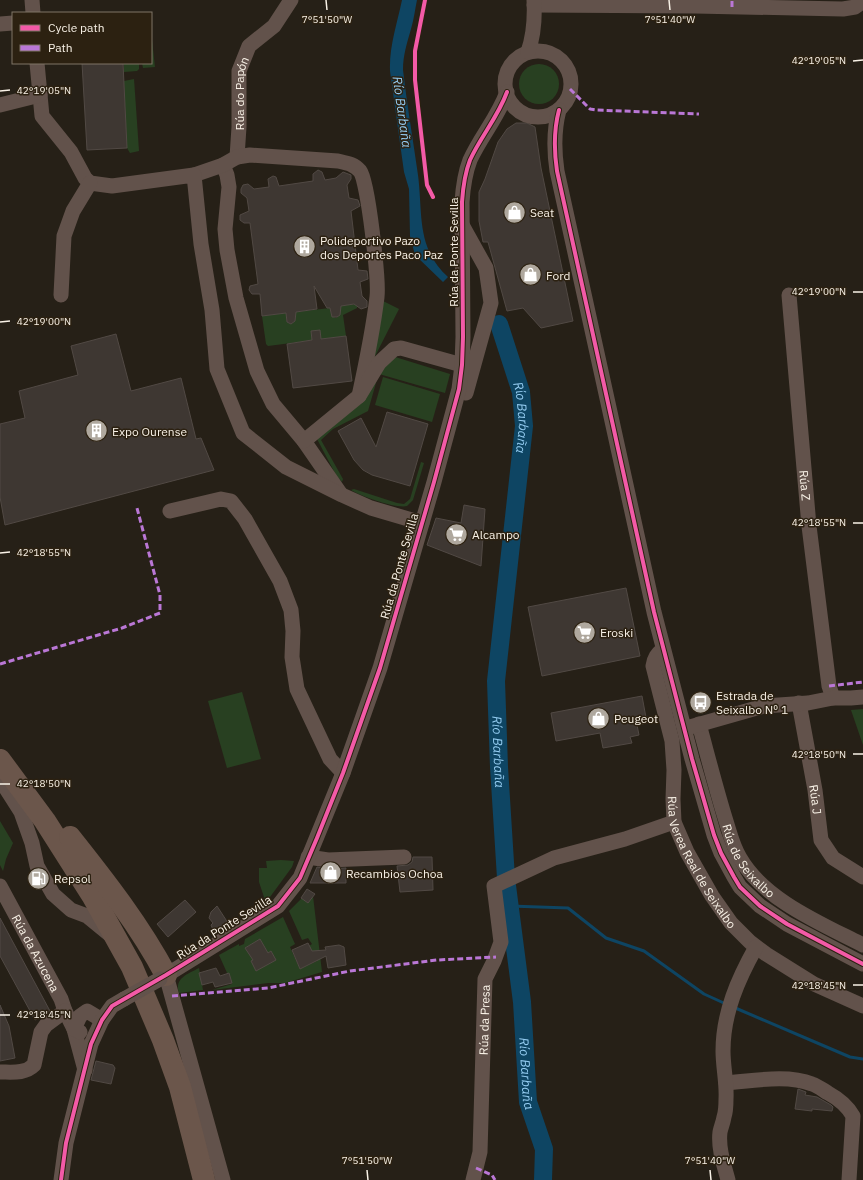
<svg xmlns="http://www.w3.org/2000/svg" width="863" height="1180" font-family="'IBM Plex Sans',sans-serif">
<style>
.green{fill:#284021}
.water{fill:#0e4563}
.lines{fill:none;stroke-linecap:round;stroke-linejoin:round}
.stream{stroke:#0e4563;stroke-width:3}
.river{stroke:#0e4563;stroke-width:18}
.building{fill:#3e3732;stroke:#514944}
.minor{stroke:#62524b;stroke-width:15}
.highway{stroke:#6b564b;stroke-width:22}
.minor-bridge{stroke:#62524b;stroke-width:15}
.quiet{stroke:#ba77d6;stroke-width:3;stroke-dasharray:6 3;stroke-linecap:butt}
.cycleway-casing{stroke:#2c2111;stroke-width:6}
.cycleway{stroke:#f35aa7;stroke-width:4}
.ticks{fill:none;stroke:#f9f2e7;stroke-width:1.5}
.labels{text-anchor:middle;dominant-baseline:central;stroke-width:3;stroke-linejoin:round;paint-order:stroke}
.street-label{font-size:12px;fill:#f9f2e7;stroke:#2c2111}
.poi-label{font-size:12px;fill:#f9f2e7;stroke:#2c2111;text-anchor:start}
.water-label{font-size:13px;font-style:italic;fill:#94ccf1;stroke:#2c2111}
.ticks-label{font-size:10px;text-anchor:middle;fill:#f9f2e7;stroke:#2c2111;stroke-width:3;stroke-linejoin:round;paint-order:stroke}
</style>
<rect width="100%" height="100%" fill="#262017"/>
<g class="green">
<path d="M151,40H152L155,67L143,68L142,63H151Z"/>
<path d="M124,63H139V69L137,71L124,72Z"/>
<circle cx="539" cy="84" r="20"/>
<path d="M134,79L139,151L130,153L127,148L124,81Z"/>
<path d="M383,301L399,309L367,372Z"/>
<path d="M357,304V308L343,315L346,336L268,346L266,344L262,316L286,313L287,322L291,324L295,321V312L330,308L332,316L336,318L340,315L339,306Z"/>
<path d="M392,356L450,374L445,393L379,374Z"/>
<path d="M378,376L368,411L333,429L321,440L343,479L342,482L336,475L317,439Z"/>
<path d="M383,377L440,394L432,422L375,405Z"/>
<path d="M421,462L424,463L413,500L407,506C397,509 360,496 351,490L354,489L397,503L404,504L410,499Z"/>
<path d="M242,692L261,759L227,768L208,701Z"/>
<path d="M863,709V745L851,710Z"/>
<path d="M0,821L13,843L6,859L3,871L0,865Z"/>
<path d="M281,860L294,861L292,867L270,897L265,900L259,882V868H267L266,861Z"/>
<path d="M313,896L322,972L285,983H268L212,990L232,984L219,955L239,944V946L244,944L245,939L283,917L295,944L290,947L300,969L317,961L309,946L312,944L308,938L302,940L289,911L302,898Z"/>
<path d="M199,968L203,990L179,993C174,978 188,974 199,968Z"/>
</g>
<path class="water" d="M402,0H417C415,9 414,19 411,29C407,43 403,55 403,70C407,105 413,140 418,175C423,214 416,248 448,277L443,282L415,255L410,236L409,189L404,172L390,71C389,47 397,24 402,0Z"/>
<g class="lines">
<g class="stream">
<path d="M510,906L568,908L606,938L644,951L704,994L726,1004"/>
<path d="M733,1007L850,1057L863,1059"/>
</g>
<path class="river" id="s1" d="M499,324L521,392L524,426L496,681L499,767L506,878L522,1002L528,1102L544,1149L543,1180"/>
</g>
<g class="building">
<path d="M82,63H123L127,148L87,150Z"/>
<path d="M516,123H527L535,127L541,168L573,321L541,328L523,308L507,311L488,242H483L479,221V192L485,179L498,142L507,129Z"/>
<path d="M318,170L322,172L325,180L336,178L343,172L351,175V179L347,185L349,198L358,200L360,206L351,211L358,270L367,271L368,279L360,282L362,296L367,301V307L361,309L354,304L341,306L340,315L337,317H332L330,308H327L314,286L317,309L296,312L295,321L291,324L287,322L286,313L262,316L260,294H252L249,290L250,286L258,284L250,223H244L240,220V215L249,211L247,198L241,193V189L243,185L248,184L254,189L269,187L268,179L273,176L276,177L279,186L313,181V174Z"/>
<path d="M320,330L321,339L346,336L352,381L293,388L287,344L312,340L311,331Z"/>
<path d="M116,334L131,391L181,378L196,439L201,438L214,470L5,525L0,497V424L25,418L19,391L78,375L71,346Z"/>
<path d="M387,412L428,424L410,486L372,475L363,470L354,460L338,431L361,418L376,447Z"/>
<path d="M464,505L485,509L481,566L427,545L436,518L461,523Z"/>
<path d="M626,588L640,656L542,676L528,607Z"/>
<path d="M642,696L647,723L637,725L639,735L630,737L632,743L603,748L600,733L556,741L551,713Z"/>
<path d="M413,857H432L433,890L400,892L397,866L408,865L412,862Z"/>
<path d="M317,867L328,869L346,868V883H310Z"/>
<path d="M307,889L315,894L308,903L301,898Z"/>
<path d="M185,900L196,912L168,937L157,924Z"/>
<path d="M217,906L228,923L214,932L211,925L213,923L209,918L211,912Z"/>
<path d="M0,918L50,1011L35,1020L0,956Z"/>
<path d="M260,939L268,953L271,951L276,960L256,971L251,961L253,960L245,948Z"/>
<path d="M308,943L312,951L326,950L325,947L339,945L344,947L346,965L328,968L326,956L300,969L292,950Z"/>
<path d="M216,968L220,976L229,973L232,983L215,987L213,982L202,985L199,973Z"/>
<path d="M0,1005L9,1026L15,1058L0,1061Z"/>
<path d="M96,1061L113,1065L115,1068L111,1084L91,1080Z"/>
<path d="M798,1089L806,1092L805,1095L817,1097L831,1105L833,1107L832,1111L812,1109V1111L795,1109Z"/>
</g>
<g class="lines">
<g class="minor">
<path d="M32,0L33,13"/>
<path d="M534,5L695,6L843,9L855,7L863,1"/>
<path d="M0,24L13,23"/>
<circle cx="538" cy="84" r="33"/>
<path d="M528,52C534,35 535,19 534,0"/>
<path d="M37,63L42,116L71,152L85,178L90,183"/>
<path d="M0,105L40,95"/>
<path d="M559,110C554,129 554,151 557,171L654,612L692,759L714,835L721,853L734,877L740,887L760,906L787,924L863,964"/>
<path id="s2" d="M237,157L239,127V71L249,46L274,26L291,0"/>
<path d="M223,165L227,175L229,187L225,229L227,250L236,298L257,371L273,404L304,441L340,493"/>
<path d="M194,175L223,165L237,157L250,155L338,161C347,163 354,164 360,171C368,181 379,281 377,297C373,330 366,364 359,396"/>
<path d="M90,183L112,186L194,175L201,244L212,310L217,369L243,433L286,467L342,495L371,508L422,523"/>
<path d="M462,225L486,268L491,303L466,393"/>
<path d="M61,295L64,236L73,211L90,183"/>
<path id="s3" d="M789,295L809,526L829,686L833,698"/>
<path d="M304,441L359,396L379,363L394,349L401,348L462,365"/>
<path d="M170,511L221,499L231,501L245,519L280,581L291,610L293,631L292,657L297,689L330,759L343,773"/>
<path id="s4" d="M663,649C657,654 654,658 653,666L672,741L674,770L673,799L674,822L687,852L712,896L731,923L750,942L766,954L814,984L863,1006"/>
<path id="s5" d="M799,703L815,790L821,840L833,858L863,877"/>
<path id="s6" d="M699,724C708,757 716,789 726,821C730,834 733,847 740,858C764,900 822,924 863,945"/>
<path d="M690,727L764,706L808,703L833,698H851L863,697"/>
<path d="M0,779L21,812L32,843L37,866L53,894L71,910L87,916L109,934"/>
<path d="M308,857L328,860L404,857"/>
<path id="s7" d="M0,886L61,999L65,1011L74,1029L85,1070"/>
<path d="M166,975L223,1180"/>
<path d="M160,979L278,906L300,878L343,773L380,668L434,482L459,389L462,365L463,337L462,202C463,187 465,173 470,160C481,136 498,117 507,92"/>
<path d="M80,1032L74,1029L80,1016L87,1011L102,1020"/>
<path d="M0,1072C12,1072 25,1074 34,1065L41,1032L46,1025L65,1011"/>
<path d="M726,1083C753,1081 787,1074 812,1084C818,1086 823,1090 828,1093C839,1099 847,1105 853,1116L849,1180"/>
<path d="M61,1180L66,1143L91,1044L102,1020L112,1006L124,999"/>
<path id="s8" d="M473,1180L480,1152L485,979L494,961L501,942L494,886L554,858L625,839L674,822"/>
<path d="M728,1180C724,1165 718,1148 720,1132C721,1127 723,1123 724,1117C726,1111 726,1105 726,1099C727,1083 723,1067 723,1051C723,1013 738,979 756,947"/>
</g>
<g class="highway">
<path d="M0,760L45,821L92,895L132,967L163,1040L180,1087L204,1180"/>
<path d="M70,837C105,881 140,926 166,975"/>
</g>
<path class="minor-bridge" d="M124,999L160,979"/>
<g class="quiet">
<path d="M732,7V0"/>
<path d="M570,89L590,109L596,110L699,114"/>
<path d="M0,664L122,628L160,613V595L137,508"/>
<path d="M829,686L863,682"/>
<path d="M172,996L268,988L350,971L437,960L496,957"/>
<path d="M476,1168L492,1175L495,1180"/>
</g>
<defs>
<g id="cycleway">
<path d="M425,0L415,51V80L427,185L433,197"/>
<path d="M559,110C554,129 554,151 557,171L654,612L692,759L714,835L721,853L734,877L740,887L760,906L787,924L863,964"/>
<path d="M61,1180L66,1143L91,1044L102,1020L112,1006L166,975L278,906L300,878L317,838L343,773L380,668L434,482L459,389L462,365L463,337L462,202C463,187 465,173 470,160C481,136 498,117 507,92"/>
</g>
</defs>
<use href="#cycleway" class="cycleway-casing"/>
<use href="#cycleway" class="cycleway"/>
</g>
<path class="ticks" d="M326,0L327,10M669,0L670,10M853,61L863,60M0,91L10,90M853,292H863M0,322L10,321M853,523H863M0,553L10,552M853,754H863M0,784H10M853,985H863M0,1015H10M367,1170L368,1180M710,1170L711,1180"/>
<defs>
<symbol id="shop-disc" viewBox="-11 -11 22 22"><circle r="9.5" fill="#afa89e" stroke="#2c2111"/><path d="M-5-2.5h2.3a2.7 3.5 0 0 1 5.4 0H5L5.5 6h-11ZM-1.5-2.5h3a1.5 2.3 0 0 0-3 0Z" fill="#fff"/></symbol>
<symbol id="building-disc" viewBox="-11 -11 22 22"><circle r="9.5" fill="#afa89e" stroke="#2c2111"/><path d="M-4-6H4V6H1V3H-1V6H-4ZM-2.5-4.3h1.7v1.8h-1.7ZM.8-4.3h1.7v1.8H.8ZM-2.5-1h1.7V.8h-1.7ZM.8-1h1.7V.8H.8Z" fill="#fff"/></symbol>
<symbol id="supermarket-disc" viewBox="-11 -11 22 22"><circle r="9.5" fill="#afa89e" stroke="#2c2111"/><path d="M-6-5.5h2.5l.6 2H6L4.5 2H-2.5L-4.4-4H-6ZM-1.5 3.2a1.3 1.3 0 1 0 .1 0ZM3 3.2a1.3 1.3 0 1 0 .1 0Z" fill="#fff"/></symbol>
<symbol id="bus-disc" viewBox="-11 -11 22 22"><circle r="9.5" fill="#afa89e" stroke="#2c2111"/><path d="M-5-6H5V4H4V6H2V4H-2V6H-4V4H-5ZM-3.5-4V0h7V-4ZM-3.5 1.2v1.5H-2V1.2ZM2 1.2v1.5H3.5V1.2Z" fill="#fff"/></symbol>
<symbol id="fuel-disc" viewBox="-11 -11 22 22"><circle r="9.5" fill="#afa89e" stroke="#2c2111"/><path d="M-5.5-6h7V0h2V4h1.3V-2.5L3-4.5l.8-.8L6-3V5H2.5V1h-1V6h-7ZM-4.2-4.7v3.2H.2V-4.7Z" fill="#fff"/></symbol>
</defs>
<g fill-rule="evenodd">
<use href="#shop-disc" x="502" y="200" width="25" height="25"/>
<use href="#building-disc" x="292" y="234" width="25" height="25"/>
<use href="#shop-disc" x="518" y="262" width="25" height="25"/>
<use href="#building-disc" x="84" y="418" width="25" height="25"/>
<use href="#supermarket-disc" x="444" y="522" width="25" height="25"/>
<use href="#supermarket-disc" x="572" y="620" width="25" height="25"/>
<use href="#bus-disc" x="688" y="690" width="25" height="25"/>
<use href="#shop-disc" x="586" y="706" width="25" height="25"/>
<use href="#shop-disc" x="318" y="860" width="25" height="25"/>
<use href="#fuel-disc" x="26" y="866" width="25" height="25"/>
</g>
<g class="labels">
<g class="street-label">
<text stroke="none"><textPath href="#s2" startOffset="64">Rúa do Papón</textPath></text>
<text transform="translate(453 252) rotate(-90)">Rúa da Ponte Sevilla</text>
<text stroke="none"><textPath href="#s3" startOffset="191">Rúa Z</textPath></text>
<text transform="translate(399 566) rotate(-74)">Rúa da Ponte Sevilla</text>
<text stroke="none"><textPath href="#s5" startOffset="98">Rúa J</textPath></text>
<text stroke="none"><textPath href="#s6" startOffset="147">Rúa de Seixalbo</textPath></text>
<text stroke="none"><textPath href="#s4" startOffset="226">Rúa Verea Real de Seixalbo</textPath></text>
<text transform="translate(224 927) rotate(-32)">Rúa da Ponte Sevilla</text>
<text stroke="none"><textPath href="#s7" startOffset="76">Rúa da Azucena</textPath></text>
<text stroke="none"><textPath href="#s8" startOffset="161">Rúa da Presa</textPath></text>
</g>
<g class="poi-label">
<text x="530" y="212">Seat</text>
<text x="320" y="240">Polideportivo Pazo<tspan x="320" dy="14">dos Deportes Paco Paz</tspan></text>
<text x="546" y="275">Ford</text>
<text x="112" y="431">Expo Ourense</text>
<text x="472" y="534">Alcampo</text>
<text x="600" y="632">Eroski</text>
<text x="716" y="695">Estrada de<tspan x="716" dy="14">Seixalbo Nº 1</tspan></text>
<text x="614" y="718">Peugeot</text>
<text x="346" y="873">Recambios Ochoa</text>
<text x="54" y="878">Repsol</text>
</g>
<g class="water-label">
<text transform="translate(402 112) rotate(82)">Río Barbaña</text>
<text stroke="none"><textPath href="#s1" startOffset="97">Río Barbaña</textPath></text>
<text stroke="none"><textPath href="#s1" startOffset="433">Río Barbaña</textPath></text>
<text stroke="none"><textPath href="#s1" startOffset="756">Río Barbaña</textPath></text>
</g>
</g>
<g class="ticks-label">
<text x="327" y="23">7°51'50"W</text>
<text x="670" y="23">7°51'40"W</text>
<text x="819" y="64">42°19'05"N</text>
<text x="44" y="94">42°19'05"N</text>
<text x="819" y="295">42°19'00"N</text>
<text x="44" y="325">42°19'00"N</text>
<text x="819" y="526">42°18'55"N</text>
<text x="44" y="556">42°18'55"N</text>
<text x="819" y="758">42°18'50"N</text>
<text x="44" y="787">42°18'50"N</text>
<text x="819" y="989">42°18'45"N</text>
<text x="44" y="1018">42°18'45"N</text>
<text x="367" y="1164">7°51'50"W</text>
<text x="710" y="1164">7°51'40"W</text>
</g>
<rect x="12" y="12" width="140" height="52" fill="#2c2111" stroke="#7e7567"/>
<rect x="20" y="25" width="20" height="6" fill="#f35aa7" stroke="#7e7567"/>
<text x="48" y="32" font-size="12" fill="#f9f2e7">Cycle path</text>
<rect x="20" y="45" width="20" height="6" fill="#ba77d6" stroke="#7e7567"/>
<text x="48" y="52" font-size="12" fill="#f9f2e7">Path</text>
</svg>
